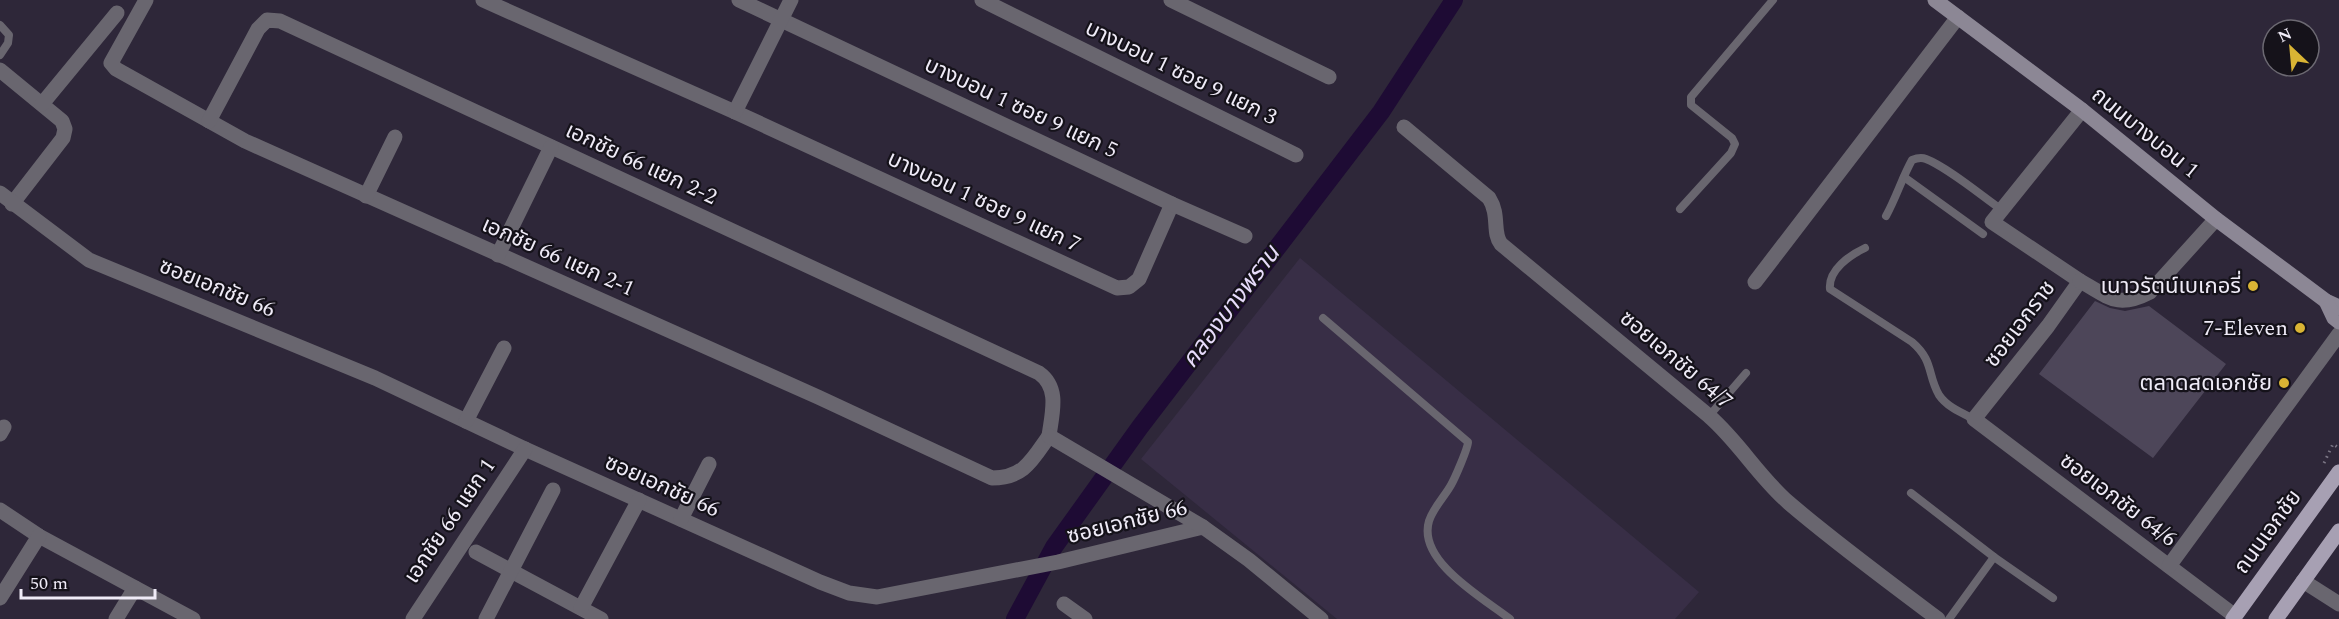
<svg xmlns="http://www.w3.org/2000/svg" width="2339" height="619" font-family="Spectral,'Noto Sans Thai',serif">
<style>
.built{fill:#382e46}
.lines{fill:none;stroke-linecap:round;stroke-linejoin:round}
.canal{stroke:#1e0b34;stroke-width:18}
.building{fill:#4d4659}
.path{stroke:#7d7887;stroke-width:3;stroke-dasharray:1.5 4.5;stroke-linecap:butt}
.lane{stroke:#69666f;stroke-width:8}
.street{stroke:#69666f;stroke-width:15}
.secondary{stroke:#8c8795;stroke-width:15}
.primary{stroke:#a7a0b3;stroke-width:15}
.poi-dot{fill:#d9b434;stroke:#15121a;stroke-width:2}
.labels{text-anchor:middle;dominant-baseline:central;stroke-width:4.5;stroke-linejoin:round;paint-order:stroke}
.street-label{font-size:22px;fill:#efebf7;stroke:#15121a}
.poi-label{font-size:22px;fill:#efebf7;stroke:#15121a;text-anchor:end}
.water-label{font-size:24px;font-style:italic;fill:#e7dcfb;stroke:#15121a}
</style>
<rect width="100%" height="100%" fill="#2e2739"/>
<path class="built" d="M1300,258L1699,592L1675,619H1337L1141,459Z"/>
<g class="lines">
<path class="canal" d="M1015,619L1054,547L1140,427L1381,112L1454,0"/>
</g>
<path class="building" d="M2095,301L2110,308L2125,311L2149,306L2226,364L2153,458L2039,374Z"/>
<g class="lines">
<path class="path" d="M2324,463L2333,444L2339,448"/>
<g class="lane">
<path d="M0,25L9,35L8,43L0,55"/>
<path d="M1904,177L1983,234"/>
<path d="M1680,209L1731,153L1735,144L1732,138L1691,105V97L1773,0"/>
<path d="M1886,216C1896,198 1902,178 1912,160C1917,158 1921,157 1926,159C1947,167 1982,196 2002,210"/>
<path d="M1865,248C1850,255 1828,270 1830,289L1912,342C1934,361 1927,374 1939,395C1947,407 1962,413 1974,419"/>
<path d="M1323,318L1468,442C1468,448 1455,478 1451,485C1445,496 1433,508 1429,521C1417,561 1483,598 1510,619"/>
<path d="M1709,416L1746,373"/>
<path d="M1911,493L1994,557L1949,619"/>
<path d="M1994,557L2053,598"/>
</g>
<g class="street">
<path d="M146,0L111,63L116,69L245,141L818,397L992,478C1024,478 1032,460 1049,436"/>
<path d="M483,0L735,112L1117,288L1129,287L1139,279L1172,204"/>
<path d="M739,0L1172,204L1245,236"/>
<path d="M982,0L1296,155"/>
<path d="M1171,0L1329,77"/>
<path d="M0,70L62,121L65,129L63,138L12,204"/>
<path d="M42,104L117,13"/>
<path d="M2082,110L1992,222L2080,281L2048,326L1974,419L2235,616"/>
<path d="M735,112L791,0"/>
<path d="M209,121L258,29L267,20L280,21L1039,373C1060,388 1052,413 1049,436"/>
<path d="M1404,127L1489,198C1500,215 1492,233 1501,244L1709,416C1739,442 1758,476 1789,503C1837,544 1888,581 1938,619"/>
<path d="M0,193L89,260L375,378L525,449L820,582L849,593L877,597L1058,562L1203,527L1249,560L1321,619"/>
<path d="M366,196L395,137"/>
<path d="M498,255L551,147"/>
<path d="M2080,281C2109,297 2117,309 2150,292L2216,219"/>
<path d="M1755,282L1958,17"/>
<path d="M466,421L504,348"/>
<path d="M0,434L4,427"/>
<path d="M1049,436L1203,527"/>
<path d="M0,510L39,536L193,619"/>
<path d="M681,519L709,464"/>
<path d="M476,552L601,619"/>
<path d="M2169,566L2339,334"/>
<path d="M2303,581L2339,604"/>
<path d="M0,598L39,536"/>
<path d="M1064,604L1085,619"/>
<path d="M581,608L639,500"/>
<path d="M116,619L135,588"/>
<path d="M413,619L525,449"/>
<path d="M486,619L553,490"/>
</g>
<g class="secondary">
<path d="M1935,0L2082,110L2216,219L2326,301L2339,307"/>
<path d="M2326,301L2334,318L2339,322"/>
</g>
<g class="primary">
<path d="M2233,619L2339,472"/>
<path d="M2276,619L2339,531"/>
</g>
</g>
<g class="poi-dot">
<circle cx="2253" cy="286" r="6"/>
<circle cx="2300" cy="328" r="6"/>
<circle cx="2284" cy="383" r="6"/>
</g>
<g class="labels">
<g class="street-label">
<text transform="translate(1181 73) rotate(26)">บางบอน 1 ซอย 9 แยก 3</text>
<text transform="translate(1021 108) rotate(25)">บางบอน 1 ซอย 9 แยก 5</text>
<text transform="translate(2145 133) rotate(39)">ถนนบางบอน 1</text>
<text transform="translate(641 164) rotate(25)">เอกชัย 66 แยก 2-2</text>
<text transform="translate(984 202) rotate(25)">บางบอน 1 ซอย 9 แยก 7</text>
<text transform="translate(558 257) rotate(24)">เอกชัย 66 แยก 2-1</text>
<text transform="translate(217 288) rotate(22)">ซอยเอกชัย 66</text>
<text transform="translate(2020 324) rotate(-53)">ซอยเอกราช</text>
<text transform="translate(1676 360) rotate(40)">ซอยเอกชัย 64/7</text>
<text transform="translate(662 486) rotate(24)">ซอยเอกชัย 66</text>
<text transform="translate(2118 500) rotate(37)">ซอยเอกชัย 64/6</text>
<text transform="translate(450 521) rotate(-56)">เอกชัย 66 แยก 1</text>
<text transform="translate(1127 522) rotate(-14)">ซอยเอกชัย 66</text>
<text transform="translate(2268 532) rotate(-54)">ถนนเอกชัย</text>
</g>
<g class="poi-label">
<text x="2241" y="286">เนาวรัตน์เบเกอรี่</text>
<text x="2288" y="328">7-Eleven</text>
<text x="2272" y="383">ตลาดสดเอกชัย</text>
</g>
<g class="water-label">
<text transform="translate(1231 307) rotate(-53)">คลองบางพราน</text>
</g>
</g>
<g transform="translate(2291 48) rotate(334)"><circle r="28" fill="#15121a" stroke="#6c6972" stroke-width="1.5"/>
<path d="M0-4.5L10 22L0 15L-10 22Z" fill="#d9b434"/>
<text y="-9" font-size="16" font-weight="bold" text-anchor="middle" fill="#efebf7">N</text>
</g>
<path d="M21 589v9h134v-9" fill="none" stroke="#efebf7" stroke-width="3"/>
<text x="30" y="589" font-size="18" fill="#efebf7" stroke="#15121a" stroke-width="4.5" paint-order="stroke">50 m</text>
</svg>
